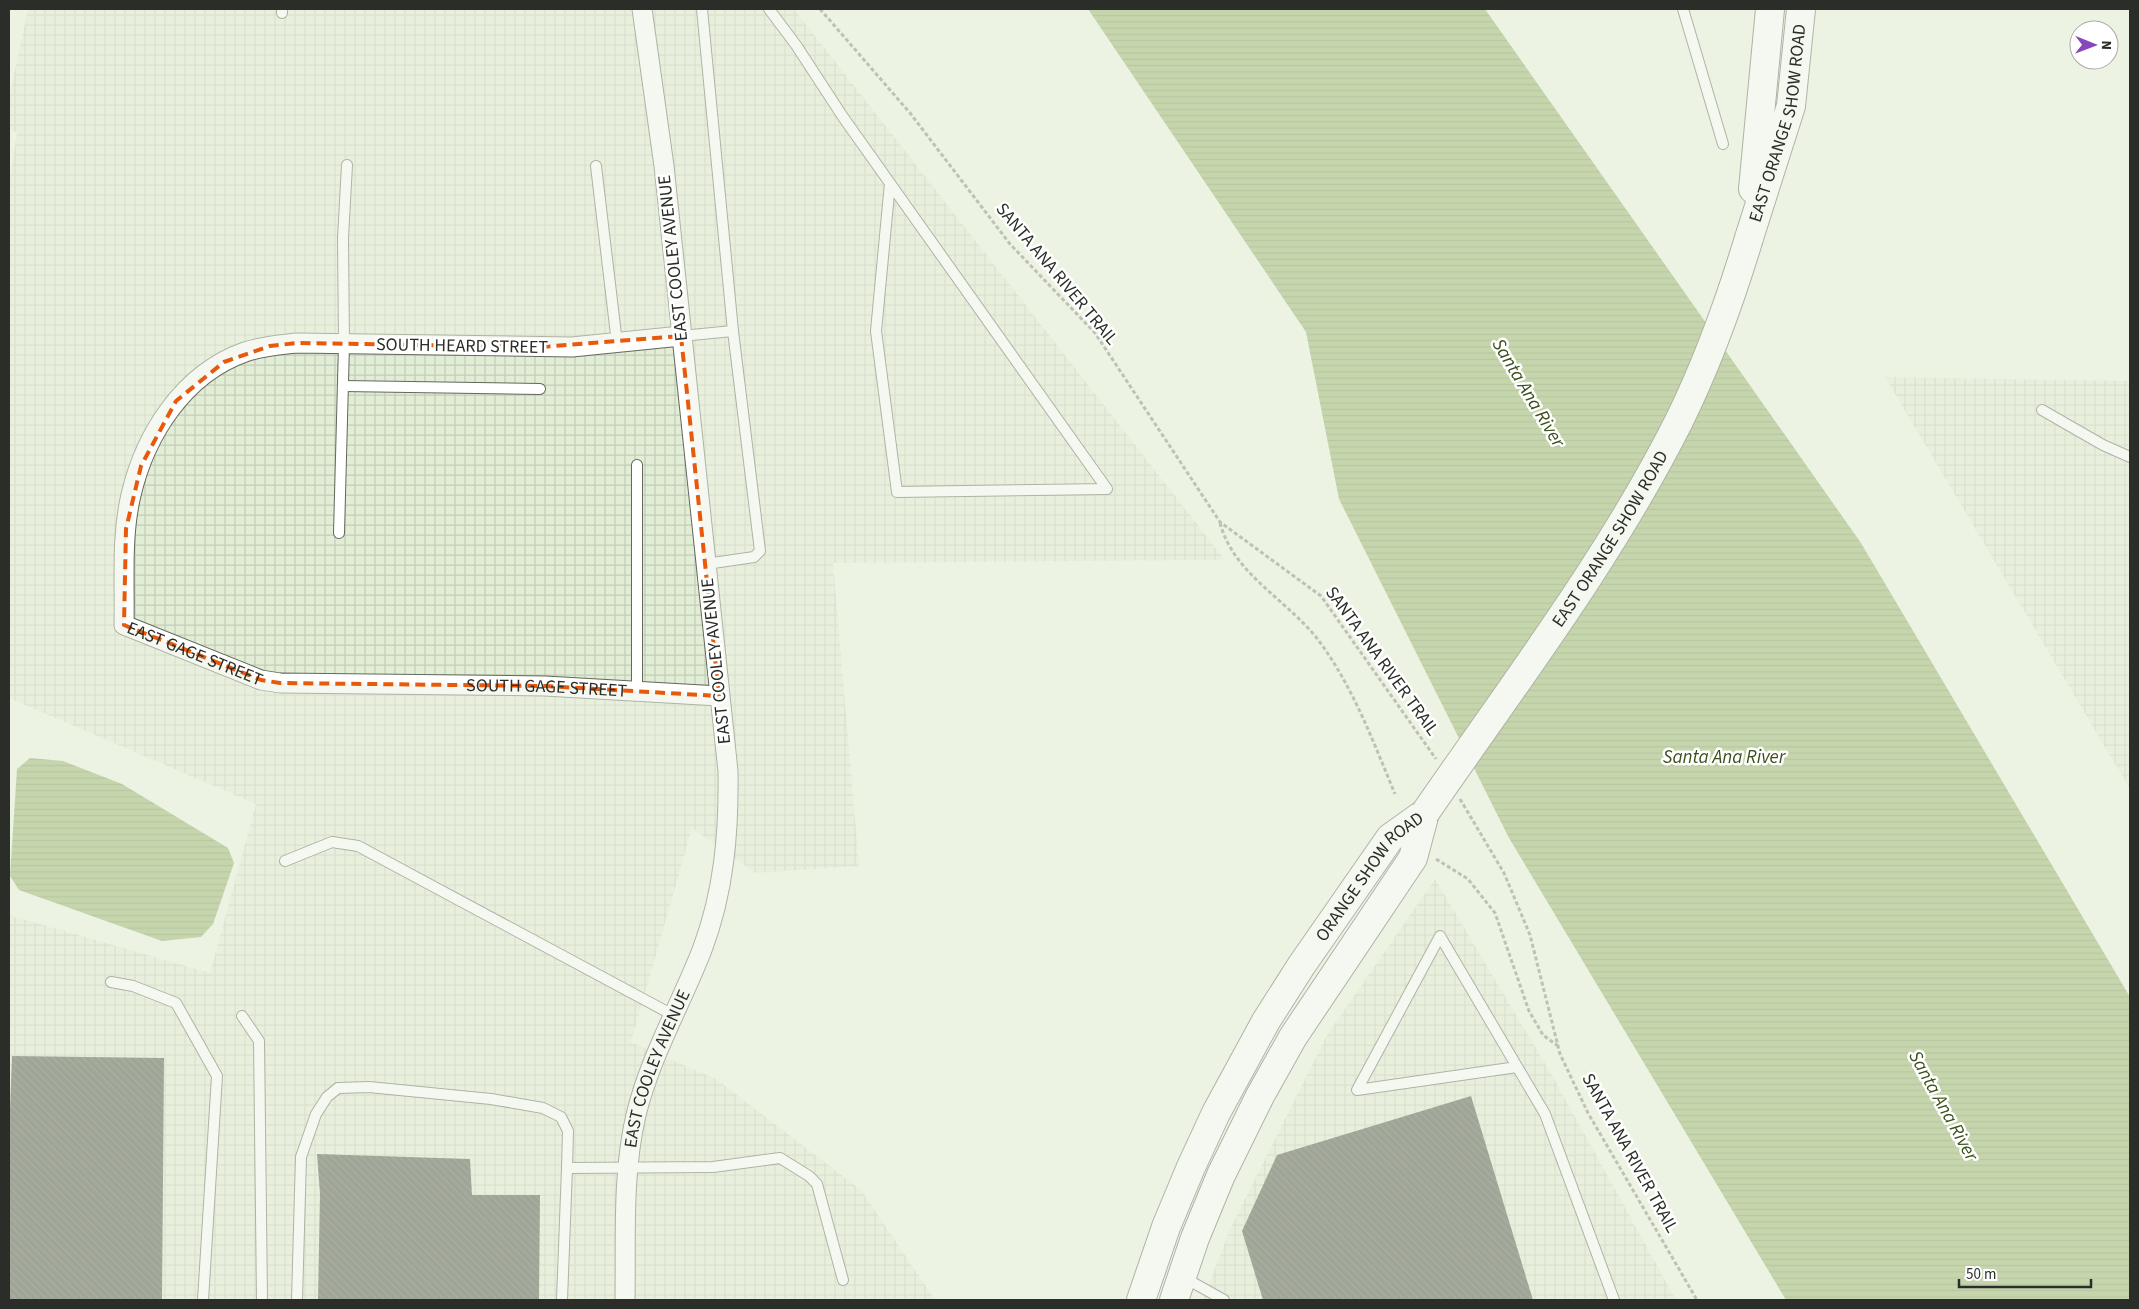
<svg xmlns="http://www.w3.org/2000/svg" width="2139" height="1309" font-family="'Source Sans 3',sans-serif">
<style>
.industrial{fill:url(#industrial-grid)}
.water{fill:url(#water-rules)}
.building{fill:url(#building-back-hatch)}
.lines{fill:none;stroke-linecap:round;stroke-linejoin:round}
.service-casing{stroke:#62685a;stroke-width:12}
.minor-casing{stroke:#62685a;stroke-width:21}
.secondary-casing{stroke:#62685a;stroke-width:30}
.path{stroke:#83887d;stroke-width:3;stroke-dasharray:4 2.5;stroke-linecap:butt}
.service{stroke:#fff;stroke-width:10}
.minor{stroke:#fff;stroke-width:19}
.secondary{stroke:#fff;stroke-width:28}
.secondary-bridge-casing{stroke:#62685a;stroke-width:30;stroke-linecap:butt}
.secondary-bridge{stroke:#fff;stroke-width:28}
.marked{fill:none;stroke:#e8590c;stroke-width:4;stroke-dasharray:10 6;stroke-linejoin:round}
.labels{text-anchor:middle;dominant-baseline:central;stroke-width:5;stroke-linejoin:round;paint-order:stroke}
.street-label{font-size:18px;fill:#2b2e28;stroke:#fff}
.water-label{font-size:19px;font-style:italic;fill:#3c4f1a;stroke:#fff}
</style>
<defs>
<pattern id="industrial-grid" width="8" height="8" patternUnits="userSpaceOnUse" patternTransform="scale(1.25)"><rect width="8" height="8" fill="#e2edd5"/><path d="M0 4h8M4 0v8" fill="none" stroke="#c2ccb7"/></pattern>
<pattern id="water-rules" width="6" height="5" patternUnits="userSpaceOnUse" patternTransform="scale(1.25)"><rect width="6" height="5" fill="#96b369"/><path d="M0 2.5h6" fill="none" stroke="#7b9256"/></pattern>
<pattern id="building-back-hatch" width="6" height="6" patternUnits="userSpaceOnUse" patternTransform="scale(1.25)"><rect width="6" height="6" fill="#41473a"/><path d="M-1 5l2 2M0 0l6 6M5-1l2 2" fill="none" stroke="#5a5f54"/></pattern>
</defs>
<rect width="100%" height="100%" fill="#ecf3e3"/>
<g class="industrial">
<path d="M28,9H794L1225,560L833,563L859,866L756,873L692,828L631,1042L716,1079L861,1190L935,1300H9V915L210,973L256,804L9,698V183L17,133L9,128V98Z"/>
<path d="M1885,377L2130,381V789Z"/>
<path d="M1435,879L1553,1077L1676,1300H1203L1230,1229L1327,1035Z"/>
</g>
<g class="water">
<path d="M1088,9H1485L1861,543L2130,997V1300H1786L1509,838L1339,499L1306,332Z"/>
<path d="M30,758L63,761L122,784L228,848L234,863L213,924L201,937L162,941L19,890L10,876L17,769Z"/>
</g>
<g class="building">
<path d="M12,1056L164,1058L162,1300H9V1137Z"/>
<path d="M1471,1096L1533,1300H1263L1242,1231L1277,1155Z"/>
<path d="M317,1154L470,1159L472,1195H540L539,1300H318L320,1194Z"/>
</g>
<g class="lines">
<defs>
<g id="service">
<path d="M702,9L733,331L760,551L754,557L706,564"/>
<path d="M769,9L796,45L843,117L1107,489L897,492L876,331L890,183"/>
<path d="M1683,9L1723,144"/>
<path d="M282,13V9"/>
<path d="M596,166L617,343"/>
<path d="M681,336L733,331"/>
<path d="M343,386L540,389"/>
<path d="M2042,410L2103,445L2130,457"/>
<path d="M339,533L344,344L343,238L347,165"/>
<path d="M637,691V465"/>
<path d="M285,861L332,842L358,846L673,1015"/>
<path d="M111,982L133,986L176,1003L217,1076L203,1300"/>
<path d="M242,1016L259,1041L262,1300"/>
<path d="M1517,1067L1357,1090L1440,936L1545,1114L1614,1300"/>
<path d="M1183,1277L1224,1300"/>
<path d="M297,1300L301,1157L316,1114L327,1097L338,1088L369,1087L491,1099L543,1108L561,1117L568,1131L567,1168"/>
<path d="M562,1300L567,1168L713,1167L780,1158L809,1176L817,1184L843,1280"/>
</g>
<g id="minor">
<path id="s1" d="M681,336L572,347L297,343C279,345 262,346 245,352C183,374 145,435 131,495C121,537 125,582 124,625L261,680L280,683L545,686L719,696"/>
<path id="s2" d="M625,1300C626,1239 622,1175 636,1115C650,1057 680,1006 702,950C724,892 729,833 728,771L664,166L642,9"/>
</g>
<g id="secondary">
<path d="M1753,189L1770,9"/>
<path id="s3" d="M1749,238L1791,106L1801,9"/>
<path id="s4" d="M1141,1300L1166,1227L1191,1167L1216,1113L1266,1021L1301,966L1390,838L1425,813"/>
<path d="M1174,1300L1195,1238L1221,1175L1260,1096L1293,1037L1413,858L1425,813"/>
</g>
</defs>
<use href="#service" class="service-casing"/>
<use href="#minor" class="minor-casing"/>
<use href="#secondary" class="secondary-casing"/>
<g class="path">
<path d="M820,9L910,113L1010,244L1095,333L1220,522L1321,596L1436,759"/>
<path d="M1220,523C1234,575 1288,600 1319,641C1353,687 1373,741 1395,794"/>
<path d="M1460,799L1504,873L1530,935L1560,1054L1588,1113L1697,1300"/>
<path d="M1436,859L1468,879L1495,913L1529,1011L1543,1035L1558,1046"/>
</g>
<use href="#service" class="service"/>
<use href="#minor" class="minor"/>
<use href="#secondary" class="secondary"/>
<defs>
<g id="secondary-bridge">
<path id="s5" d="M1425,813C1513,685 1609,560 1679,421C1708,362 1730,301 1749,238"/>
</g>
</defs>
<use href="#secondary-bridge" class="secondary-bridge-casing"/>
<use href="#secondary-bridge" class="secondary-bridge"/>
</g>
<path d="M0 0H2139V1309H0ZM681,336L719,696L545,686L280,683L261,680L124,625L126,529L141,466L176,401L224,362L270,346L297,343L541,347Z" fill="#ecf3e3" fill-opacity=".55" fill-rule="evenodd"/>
<path class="marked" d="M681,336L719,696L545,686L280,683L261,680L124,625L126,529L141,466L176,401L224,362L270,346L297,343L541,347Z"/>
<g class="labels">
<g class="street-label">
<text stroke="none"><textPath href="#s3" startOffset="119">EAST ORANGE SHOW ROAD</textPath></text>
<text transform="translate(673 258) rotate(-96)">EAST COOLEY AVENUE</text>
<text transform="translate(1057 274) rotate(50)">SANTA ANA RIVER TRAIL</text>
<text transform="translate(462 346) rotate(1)">SOUTH HEARD STREET</text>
<text stroke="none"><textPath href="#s5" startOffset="331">EAST ORANGE SHOW ROAD</textPath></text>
<text stroke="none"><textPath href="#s1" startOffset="835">EAST GAGE STREET</textPath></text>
<text transform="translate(716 661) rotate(-96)">EAST COOLEY AVENUE</text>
<text transform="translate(1382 661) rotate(54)">SANTA ANA RIVER TRAIL</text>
<text stroke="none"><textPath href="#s1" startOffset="1192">SOUTH GAGE STREET</textPath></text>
<text stroke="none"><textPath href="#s4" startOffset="485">ORANGE SHOW ROAD</textPath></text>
<text stroke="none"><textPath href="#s2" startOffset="236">EAST COOLEY AVENUE</textPath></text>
<text transform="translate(1630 1153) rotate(61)">SANTA ANA RIVER TRAIL</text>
</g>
<g class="water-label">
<text transform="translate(1528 393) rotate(59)">Santa Ana River</text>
<text x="1724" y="757">Santa Ana River</text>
<text transform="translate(1943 1106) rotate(61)">Santa Ana River</text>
</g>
</g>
<rect width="2139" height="1309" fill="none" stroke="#2b2e28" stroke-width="20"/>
<g transform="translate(2094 45) rotate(91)"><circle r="24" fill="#ffffff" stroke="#aaaba9"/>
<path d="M0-4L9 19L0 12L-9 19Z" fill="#8747bc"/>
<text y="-8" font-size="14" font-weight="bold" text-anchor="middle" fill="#2b2e28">N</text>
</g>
<path d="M1959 1279v8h132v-8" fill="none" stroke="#2b2e28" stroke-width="2.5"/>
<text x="1966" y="1279" font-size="15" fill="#2b2e28" stroke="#ffffff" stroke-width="4" paint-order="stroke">50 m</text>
</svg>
